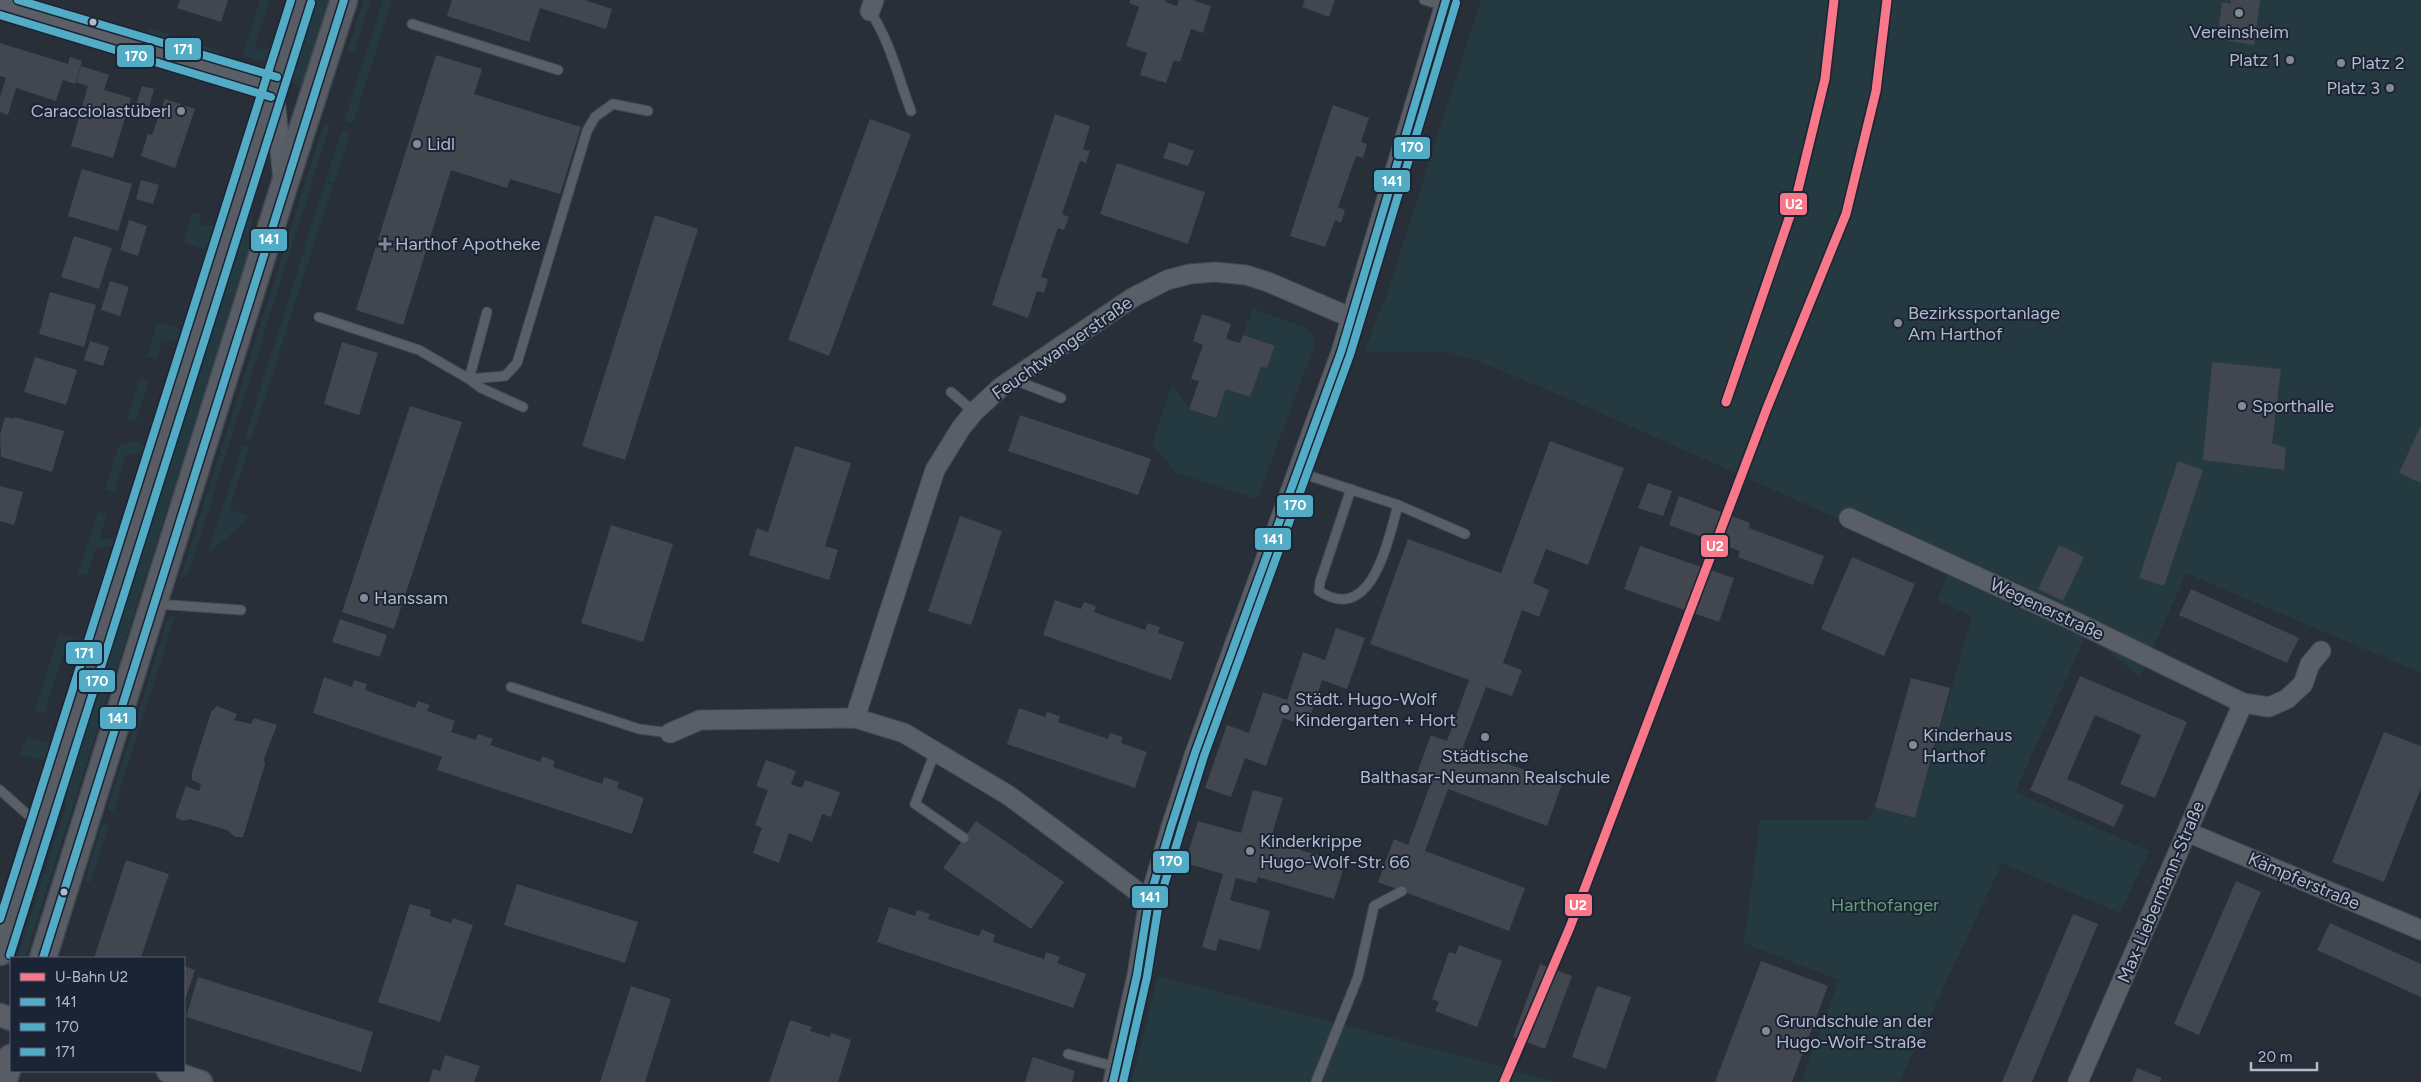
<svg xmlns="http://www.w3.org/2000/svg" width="2421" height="1082" font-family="Figtree,sans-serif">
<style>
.green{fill:#253a40}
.building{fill:#41464f}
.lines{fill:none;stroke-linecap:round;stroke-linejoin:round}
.service-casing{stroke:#454a52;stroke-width:11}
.minor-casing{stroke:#454a52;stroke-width:21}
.tertiary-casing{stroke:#454a52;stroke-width:25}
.secondary-casing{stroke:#454a52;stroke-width:29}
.service{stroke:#595e67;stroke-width:9}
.minor{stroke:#595e67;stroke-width:19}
.tertiary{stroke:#595e67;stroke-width:22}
.secondary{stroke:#585c65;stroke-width:26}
.bus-1-casing{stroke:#1b2435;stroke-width:11}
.bus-2-casing{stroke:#1b2435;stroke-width:11}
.bus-3-casing{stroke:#1b2435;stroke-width:11}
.bus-1{stroke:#53acc5;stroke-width:8}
.bus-2{stroke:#53acc5;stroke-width:8}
.bus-3{stroke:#53acc5;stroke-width:8}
.metro-1-casing{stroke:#1b2435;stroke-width:12}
.metro-1{stroke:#f87789;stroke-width:9}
.poi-dot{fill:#838998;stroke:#1b2435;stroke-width:2}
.bus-dot{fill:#b3bacb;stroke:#1b2435;stroke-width:2}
.labels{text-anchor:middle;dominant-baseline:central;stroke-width:4;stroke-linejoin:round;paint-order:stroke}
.poi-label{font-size:18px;fill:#b3bacb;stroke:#1b2435;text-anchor:start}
.street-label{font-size:18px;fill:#b3bacb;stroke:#1b2435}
.park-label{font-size:18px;fill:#689e78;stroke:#1b2435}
.line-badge{stroke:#1b2435;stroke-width:2}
.badge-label{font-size:14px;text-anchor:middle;font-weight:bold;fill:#fff}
</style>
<rect width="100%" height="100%" fill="#292f39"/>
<g class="green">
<path d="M260,0H270L254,49L272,48L265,62L243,56Z"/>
<path d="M312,0H329L301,88L287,79Z"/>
<path d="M364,0H370L354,53L347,51Z"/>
<path d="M383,0H392L353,123L345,120Z"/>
<path d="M1481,0H2421V673L2186,573L2140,677L2087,633L2015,792L2149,851L2120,913L2002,863L1899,1082H1801L1839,980L1744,943L1760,820H1869L1875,807L1915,818L1972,616L1937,600L1951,569L1567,398L1473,359L1449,352H1364L1387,294Z"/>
<path d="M150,28L221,52L219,58L148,36Z"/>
<path d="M324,123L330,125L188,574L180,580Z"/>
<path d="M342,130L350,132L334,183L326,180Z"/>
<path d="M268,140L270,151L252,206L251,244L25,958H17L66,805L65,783Z"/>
<path d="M325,183L333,185L251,440L245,438Z"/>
<path d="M193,213H202L198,226L217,225L210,248L202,249L184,242Z"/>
<path d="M1253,309L1304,327L1312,334L1315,344L1257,499L1176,473L1152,444L1172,385L1189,409L1216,418L1226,389L1250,397L1261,367L1267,368L1275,347L1243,335Z"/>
<path d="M158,323L178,328L183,333L180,340L162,341L156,360L147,357Z"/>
<path d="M141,377L149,380L136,422L127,419Z"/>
<path d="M134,440L146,448L144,453L126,455L114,492L105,489L119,445Z"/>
<path d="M243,445L250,447L229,509L246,515L243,523L208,554Z"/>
<path d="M98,512L107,515L99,539H117L115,546L96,548L87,576L78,574Z"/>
<path d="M175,615L113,812L107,810L168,619Z"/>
<path d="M59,634L79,640L84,645L82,651L63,654L44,714L35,711Z"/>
<path d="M27,736L47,743L52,747L48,759L39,760L21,755Z"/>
<path d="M103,822L109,824L90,883L85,881Z"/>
<path d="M1158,976L1558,1082H1132Z"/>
</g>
<g class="building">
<path d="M180,0H228L221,22L177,8Z"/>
<path d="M452,0H585L612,9L606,29L540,8L529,42L447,16Z"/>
<path d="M1130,0H1166L1165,2L1177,6L1179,0H1192L1211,6L1203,33L1191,29L1180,62L1174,60L1166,83L1140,75L1147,53L1126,46L1139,7L1129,3Z"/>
<path d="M1305,0H1335L1329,17L1302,7Z"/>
<path d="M2231,0H2260L2254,45L2229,41L2231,28L2219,26L2222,2L2231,4Z"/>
<path d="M0,43L68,64L70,57L82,61L75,84L63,80L56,101L16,88L8,115L0,112V97L6,78L0,76Z"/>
<path d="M436,55L482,69L474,94L581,127L560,194L510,179L507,188L451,170L403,325L356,310Z"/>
<path d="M81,66L109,75L104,90L131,98L113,158L71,146L88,86L76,82Z"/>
<path d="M142,86L154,89L149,108L136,105Z"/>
<path d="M165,99L195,109L175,168L141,156L148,134L152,135Z"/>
<path d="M1333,105L1369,118L1361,142L1367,144L1363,158L1356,156L1338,207L1345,210L1341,223L1335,220L1325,247L1290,236Z"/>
<path d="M1055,114L1090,126L1083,149L1090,151L1086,163L1080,161L1062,214L1069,217L1064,230L1058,228L1041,277L1048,279L1044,293L1037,291L1028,318L992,305Z"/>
<path d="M870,119L911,134L829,356L788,340Z"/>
<path d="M1169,142L1194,151L1188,166L1163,158Z"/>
<path d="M1117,163L1205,192L1188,244L1100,214Z"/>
<path d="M82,169L132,184L118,231L68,216Z"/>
<path d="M141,180L159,185L153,204L136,199Z"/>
<path d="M655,215L698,229L625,460L582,446Z"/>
<path d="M129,220L147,226L138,256L120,250Z"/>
<path d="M74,236L112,248L99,289L61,277Z"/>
<path d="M110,281L129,287L120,316L101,310Z"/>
<path d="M50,292L96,305L84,347L39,334Z"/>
<path d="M1202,314L1231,324L1226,339L1240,343L1243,335L1275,346L1267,368L1261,367L1250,397L1226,389L1216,418L1189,409L1199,381L1191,379L1203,345L1193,341Z"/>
<path d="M90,341L109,347L103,366L84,360Z"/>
<path d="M342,342L378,353L359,415L324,404Z"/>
<path d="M35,357L77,370L66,405L24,392Z"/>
<path d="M2212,362L2281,369L2272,443L2286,448L2284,470L2203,460Z"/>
<path d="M410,406L462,422L394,629L342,612Z"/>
<path d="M1020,415L1151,459L1138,495L1008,451Z"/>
<path d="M5,417L14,419L15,417L64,431L52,472L1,457L0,435Z"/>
<path d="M2421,425V483L2399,473Z"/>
<path d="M1550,441L1624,468L1588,565L1546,549L1533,583L1549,590L1539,617L1522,610L1503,663L1522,670L1512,696L1486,687L1463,747L1562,784L1547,826L1448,789L1425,851L1525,888L1509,931L1378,882L1394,839L1408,845L1431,783L1415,778L1431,735L1447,741L1469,680L1370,644L1408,539L1501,573Z"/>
<path d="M795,446L851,463L825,546L838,550L829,580L749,555L757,528L768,532Z"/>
<path d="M2178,461L2203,470L2164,586L2139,578Z"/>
<path d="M1648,483L1672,491L1663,516L1638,508Z"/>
<path d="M0,486L23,492L14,525L0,521Z"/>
<path d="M1679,496L1750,523L1749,528L1824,556L1813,585L1738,557L1740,551L1669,525Z"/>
<path d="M960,516L1002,531L971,625L928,611Z"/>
<path d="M611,525L673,544L643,642L581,623Z"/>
<path d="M2059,545L2084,557L2063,601L2038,589Z"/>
<path d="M1640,546L1734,578L1719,622L1624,589Z"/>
<path d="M1852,557L1915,584L1884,656L1821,629Z"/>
<path d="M2191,589L2299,638L2287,663L2179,615Z"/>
<path d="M1055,600L1081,609L1084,602L1096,606L1094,612L1145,630L1148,623L1160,627L1158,633L1184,642L1171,680L1043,635Z"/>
<path d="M340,619L387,635L380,657L332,642Z"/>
<path d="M1336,628L1365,638L1347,689L1322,680L1307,726L1283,718L1266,766L1245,758L1231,797L1205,788L1227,725L1249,733L1263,692L1287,700L1303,652L1325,660Z"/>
<path d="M2080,676L2187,722L2155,798L2120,784L2141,735L2095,715L2067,779L2124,805L2114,827L2030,790Z"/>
<path d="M324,677L352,687L354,680L367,684L365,690L415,708L418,701L430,705L427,711L455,721L451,732L476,740L478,734L493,739L490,745L540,762L542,756L555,761L553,767L602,784L604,777L619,782L617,788L644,798L632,834L437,770L442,757L313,713Z"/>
<path d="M1911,678L1950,688L1915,818L1875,807Z"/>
<path d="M217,706L237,714L234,720L251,724L254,718L277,725L264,759L265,764L243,837H235L227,830L190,819L183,821L175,817L186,786L199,791L201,784L192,780V772L211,712Z"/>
<path d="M1019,708L1045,717L1047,712L1060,716L1058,722L1108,739L1110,733L1123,737L1121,743L1147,752L1135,788L1007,744Z"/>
<path d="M2384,732L2421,746V788L2384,882L2332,862Z"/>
<path d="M766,760L796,771L791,784L802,788L805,780L840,792L831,817L822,814L812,842L789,833L779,863L753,853L762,828L755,825L768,790L756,786Z"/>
<path d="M1253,790L1283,798L1270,841L1345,863L1334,899L1258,877L1256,883L1236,878L1230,900L1270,911L1260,950L1219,939L1216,951L1202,947L1223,874L1185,863L1198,821L1241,833Z"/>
<path d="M976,821L1064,882L1031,929L943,868Z"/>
<path d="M126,860L169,874L141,958H94Z"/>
<path d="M2236,881L2261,892L2199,1035L2174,1024Z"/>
<path d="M517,884L638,922L625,963L504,925Z"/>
<path d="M410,904L431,910L430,916L451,923L453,918L473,925L440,1022L378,1002Z"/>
<path d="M889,907L915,916L917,910L930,914L928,919L979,936L982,929L995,935L993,942L1044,959L1046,952L1060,957L1057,963L1086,974L1073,1008L877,942Z"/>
<path d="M2073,914L2098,924L2032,1082H2002Z"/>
<path d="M2330,923L2421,964V997L2317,950Z"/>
<path d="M1459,945L1502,961L1477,1027L1435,1011L1439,1002L1432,999L1449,952L1456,954Z"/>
<path d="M1761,961L1828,986L1792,1082H1715Z"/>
<path d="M1540,964L1572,976L1545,1049L1513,1037Z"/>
<path d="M184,966L195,970L184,1003Z"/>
<path d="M198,977L373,1032L361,1072L186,1017Z"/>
<path d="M631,986L671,999L645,1082H600Z"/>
<path d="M1597,986L1631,997L1606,1069L1572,1057Z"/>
<path d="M790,1020L812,1027L810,1031L830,1037L831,1033L851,1040L838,1082H769Z"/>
<path d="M445,1055L480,1066L474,1082H429L433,1069L440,1071Z"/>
<path d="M1033,1057L1075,1071L1072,1082H1025Z"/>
<path d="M2137,1068L2162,1078L2160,1082H2132Z"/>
</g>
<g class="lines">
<defs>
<g id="service">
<path d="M1424,0L1445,6"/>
<path d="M870,11C890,41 898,77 911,111"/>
<path d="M412,24L558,70"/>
<path d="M487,312L469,379L505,376L517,363L587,131L595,117L613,104L648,111"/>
<path d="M319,317L419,350L469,379L481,388L523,407"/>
<path d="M1012,379L1061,398"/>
<path d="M951,392L974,412"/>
<path d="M1298,472L1398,505L1465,534"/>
<path d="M1351,489L1320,582L1319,591C1372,626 1388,540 1398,505"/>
<path d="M156,604L241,610"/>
<path d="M511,687L639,729L670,733"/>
<path d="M935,752L915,804L964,838"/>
<path d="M0,790L37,823"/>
<path d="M1068,1054L1116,1067"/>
<path d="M1316,1082L1358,977L1374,906L1402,891"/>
</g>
<g id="minor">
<path d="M0,5L274,87L283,180"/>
<path d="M870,11L874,0"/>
<path d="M1849,518L2074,621L2243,703L2269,707L2287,699L2303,684L2310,664L2321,651"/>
<path d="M855,718L935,470L961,428L974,412L1001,387L1132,298L1167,280L1190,274L1215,272L1246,275L1268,282L1352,318"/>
<path d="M670,733L700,720L855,718L904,733L1008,795L1149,900"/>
<path d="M2187,832L2421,930"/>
<path d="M1113,1082L1137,975L1149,900L1171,827L1195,753L1341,352L1446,0"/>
<path d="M2078,1082L2243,703"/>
</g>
<g id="tertiary">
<path d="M0,1015L11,1019"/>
<path d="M168,1071L201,1082"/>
</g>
<g id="secondary">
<path d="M0,952L301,0"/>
<path d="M43,958L284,186L344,0"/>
<path d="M3,1082L11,1058"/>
</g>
</defs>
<use href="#service" class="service-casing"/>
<use href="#minor" class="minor-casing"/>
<use href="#tertiary" class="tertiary-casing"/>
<use href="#secondary" class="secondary-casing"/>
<use href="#service" class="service"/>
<use href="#minor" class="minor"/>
<use href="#tertiary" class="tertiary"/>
<use href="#secondary" class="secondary"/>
<defs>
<g id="bus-1">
<path d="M43,958L344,0"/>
<path d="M1113,1082L1137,975L1149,900L1171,827L1195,753L1341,352L1446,0"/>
</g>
<g id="bus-2">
<path d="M0,15L271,97"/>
<path d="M10,955L311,3"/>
<path d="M1123,1082L1147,977L1159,902L1181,830L1204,756L1350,355L1456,3"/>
</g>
<g id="bus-3">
<path d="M18,0L277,77"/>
<path d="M0,919L291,0"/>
</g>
</defs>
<use href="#bus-1" class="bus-1-casing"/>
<use href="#bus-2" class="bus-2-casing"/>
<use href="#bus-3" class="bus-3-casing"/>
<use href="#bus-1" class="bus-1"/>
<use href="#bus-2" class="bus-2"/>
<use href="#bus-3" class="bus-3"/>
<defs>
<g id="metro-1">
<path d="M1726,402L1796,198L1825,79L1834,0"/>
<path d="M1504,1082L1570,927L1767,408L1846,214L1876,91L1887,0"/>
</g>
</defs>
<use href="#metro-1" class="metro-1-casing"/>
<use href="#metro-1" class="metro-1"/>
</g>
<g class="poi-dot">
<circle cx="2239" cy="13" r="5"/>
<circle cx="2290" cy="60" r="5"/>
<circle cx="2341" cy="63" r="5"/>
<circle cx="2390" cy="88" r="5"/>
<circle cx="181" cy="111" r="5"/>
<circle cx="417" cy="144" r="5"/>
<path d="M382.5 236.5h5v5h5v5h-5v5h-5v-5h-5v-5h5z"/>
<circle cx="1898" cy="323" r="5"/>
<circle cx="2242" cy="406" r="5"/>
<circle cx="364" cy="598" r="5"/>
<circle cx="1285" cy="709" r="5"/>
<circle cx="1485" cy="737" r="5"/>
<circle cx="1913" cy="745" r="5"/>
<circle cx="1250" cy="851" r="5"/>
<circle cx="1766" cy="1031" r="5"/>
</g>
<g class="bus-dot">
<circle cx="93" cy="22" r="4.5"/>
<circle cx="64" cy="892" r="4.5"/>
</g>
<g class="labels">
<g class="poi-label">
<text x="2239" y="32" text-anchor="middle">Vereinsheim</text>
<text x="2280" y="60" text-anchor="end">Platz 1</text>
<text x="2351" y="63">Platz 2</text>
<text x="2380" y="88" text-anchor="end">Platz 3</text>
<text x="171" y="111" text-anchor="end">Caracciolastüberl</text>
<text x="427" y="144">Lidl</text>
<text x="395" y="244">Harthof Apotheke</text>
<text x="1908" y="313">Bezirkssportanlage<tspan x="1908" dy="21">Am Harthof</tspan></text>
<text x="2252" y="406">Sporthalle</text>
<text x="374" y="598">Hanssam</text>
<text x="1295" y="699">Städt. Hugo-Wolf<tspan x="1295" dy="21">Kindergarten + Hort</tspan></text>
<text x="1923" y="735">Kinderhaus<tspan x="1923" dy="21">Harthof</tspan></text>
<text x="1485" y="756" text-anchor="middle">Städtische<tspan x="1485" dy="21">Balthasar-Neumann Realschule</tspan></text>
<text x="1260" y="841">Kinderkrippe<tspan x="1260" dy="21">Hugo-Wolf-Str. 66</tspan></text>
<text x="1776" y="1021">Grundschule an der<tspan x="1776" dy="21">Hugo-Wolf-Straße</tspan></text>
</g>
<g class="street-label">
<text transform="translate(1062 348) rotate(-35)">Feuchtwangerstraße</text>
<text transform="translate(2047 609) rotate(25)">Wegenerstraße</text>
<text transform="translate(2304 881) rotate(23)">Kämpferstraße</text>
<text transform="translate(2161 892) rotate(-67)">Max-Liebermann-Straße</text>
</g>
<g class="park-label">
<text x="1885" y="905">Harthofanger</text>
</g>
</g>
<g class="line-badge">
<rect x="164" y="37" width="38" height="24" rx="5" fill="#53acc5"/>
<rect x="116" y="44" width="39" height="24" rx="5" fill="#53acc5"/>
<rect x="1393" y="136" width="38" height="24" rx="5" fill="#53acc5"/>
<rect x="1373" y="169" width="38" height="24" rx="5" fill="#53acc5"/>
<rect x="1779" y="192" width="29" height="24" rx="5" fill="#f87789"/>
<rect x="250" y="228" width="38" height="24" rx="5" fill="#53acc5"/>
<rect x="1276" y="494" width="38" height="24" rx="5" fill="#53acc5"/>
<rect x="1254" y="527" width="38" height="24" rx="5" fill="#53acc5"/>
<rect x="1700" y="534" width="29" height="24" rx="5" fill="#f87789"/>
<rect x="65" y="641" width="38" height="24" rx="5" fill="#53acc5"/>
<rect x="78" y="669" width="38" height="24" rx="5" fill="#53acc5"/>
<rect x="99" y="706" width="38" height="24" rx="5" fill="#53acc5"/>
<rect x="1152" y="850" width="38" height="24" rx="5" fill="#53acc5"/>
<rect x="1131" y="885" width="38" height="24" rx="5" fill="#53acc5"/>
<rect x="1564" y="893" width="29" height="24" rx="5" fill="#f87789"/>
</g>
<g class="badge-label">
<text x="183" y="54">171</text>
<text x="136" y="61">170</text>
<text x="1412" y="152">170</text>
<text x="1392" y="186">141</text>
<text x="1794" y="209">U2</text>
<text x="269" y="244">141</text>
<text x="1295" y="510">170</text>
<text x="1273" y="544">141</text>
<text x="1715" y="551">U2</text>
<text x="84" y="658">171</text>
<text x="97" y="686">170</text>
<text x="118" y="723">141</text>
<text x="1171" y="866">170</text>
<text x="1150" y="902">141</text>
<text x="1578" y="910">U2</text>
</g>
<rect x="10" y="957" width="175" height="115" fill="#1b2435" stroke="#586071"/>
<rect x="20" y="973" width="25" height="8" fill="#f87789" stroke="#586071"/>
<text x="55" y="982" font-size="15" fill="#b3bacb">U-Bahn U2</text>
<rect x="20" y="998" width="25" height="8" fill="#53acc5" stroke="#586071"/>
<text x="55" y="1007" font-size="15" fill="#b3bacb">141</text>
<rect x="20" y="1023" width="25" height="8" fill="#53acc5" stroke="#586071"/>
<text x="55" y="1032" font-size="15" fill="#b3bacb">170</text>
<rect x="20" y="1048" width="25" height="8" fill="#53acc5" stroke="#586071"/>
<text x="55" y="1057" font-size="15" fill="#b3bacb">171</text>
<path d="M2251 1062v8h66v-8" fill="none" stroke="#b3bacb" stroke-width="2.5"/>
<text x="2258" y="1062" font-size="15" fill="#b3bacb" stroke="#1b2435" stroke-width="4" paint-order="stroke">20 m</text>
</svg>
